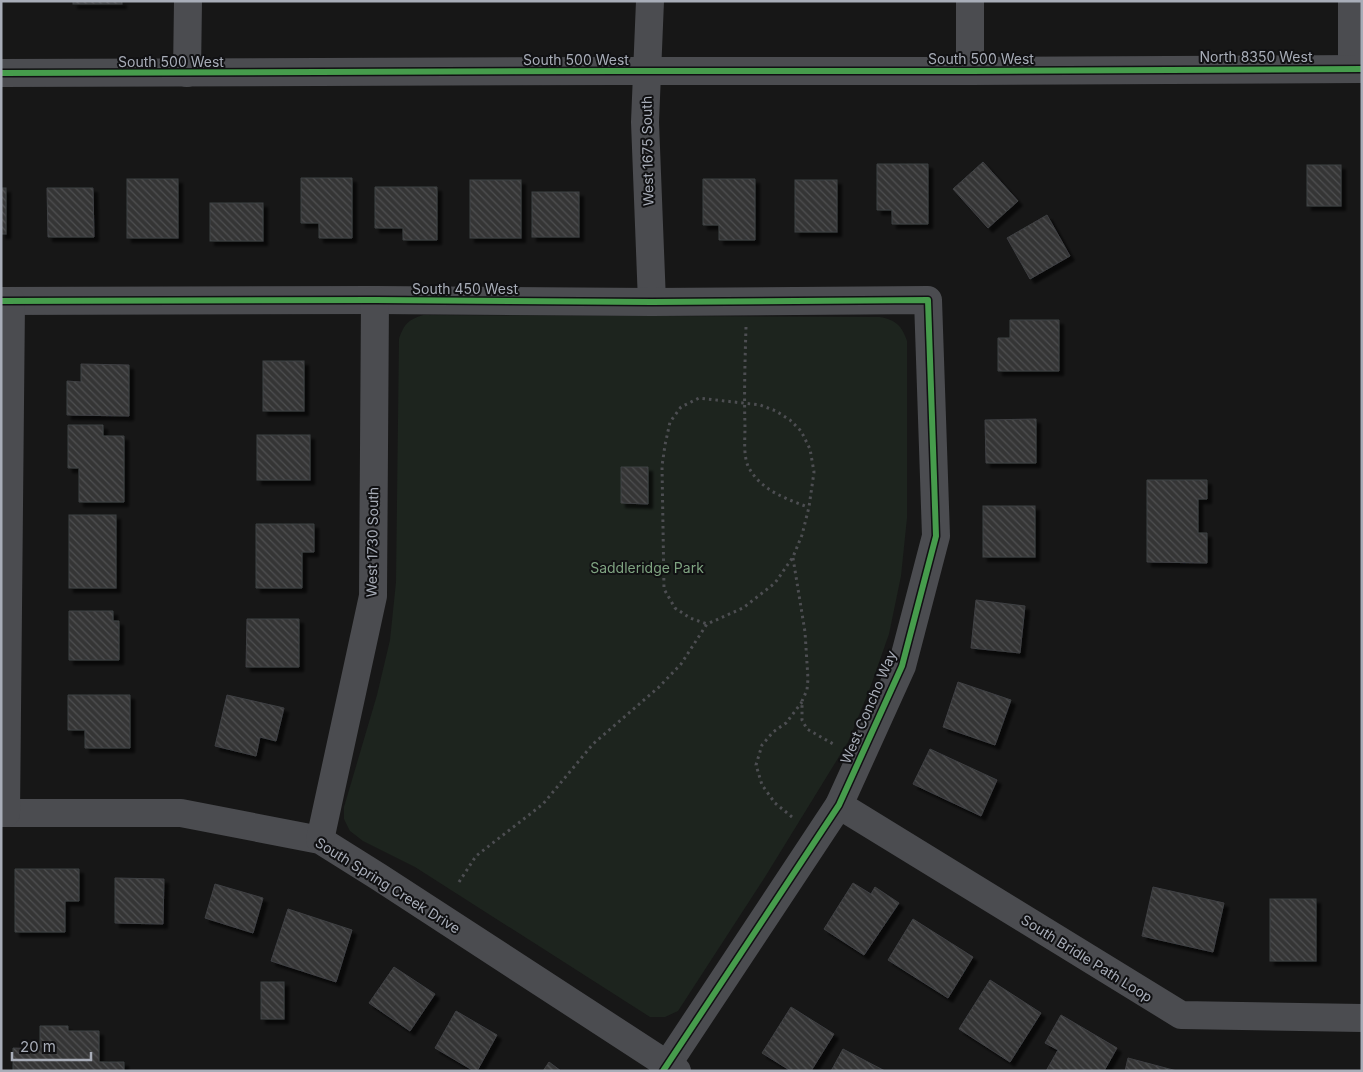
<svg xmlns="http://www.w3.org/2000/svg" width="1363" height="1072" font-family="Inter,sans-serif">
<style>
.green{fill:#1d241e}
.building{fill:url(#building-back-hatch);stroke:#3f4043;filter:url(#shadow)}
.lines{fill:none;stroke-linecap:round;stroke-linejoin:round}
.path{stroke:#4d4e52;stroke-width:3;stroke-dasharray:2.5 4;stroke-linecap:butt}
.minor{stroke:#4b4c50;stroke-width:28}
.tertiary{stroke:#4b4c50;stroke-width:28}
.cycleway-casing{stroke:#111113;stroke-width:9}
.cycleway{stroke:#469c4c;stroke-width:6}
.labels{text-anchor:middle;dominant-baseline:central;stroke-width:4;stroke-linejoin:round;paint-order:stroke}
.street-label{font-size:14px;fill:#a8adb8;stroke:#111113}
.park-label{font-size:14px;fill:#7fa381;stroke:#111113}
</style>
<defs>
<pattern id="building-back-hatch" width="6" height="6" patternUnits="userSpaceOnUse" patternTransform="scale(1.25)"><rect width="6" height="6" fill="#353536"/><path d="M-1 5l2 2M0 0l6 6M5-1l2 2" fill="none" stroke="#4f5051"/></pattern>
<filter id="shadow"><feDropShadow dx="4.5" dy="4.5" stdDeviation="1" flood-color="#0009"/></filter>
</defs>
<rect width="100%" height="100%" fill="#171717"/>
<path class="green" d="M423,315L880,317C896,320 902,326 907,341V518L901,576L889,634L870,688L848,742L765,877L678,1011L665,1017H650L415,867L363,841L350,831L344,819V807L377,695L390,640L396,582L399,339C404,324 408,320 423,315Z"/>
<g class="building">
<rect x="73" y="1" width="49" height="3"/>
<path d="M983,162L1018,201L988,228L953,189Z"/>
<path d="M877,164H928V224H892V210H877Z"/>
<rect x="1307" y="165" width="34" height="41"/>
<path d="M301,178H352V238H319V223H301Z"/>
<rect x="127" y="179" width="51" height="59"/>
<path d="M703,179H755V240H719V225H703Z"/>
<rect x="470" y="180" width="51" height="58"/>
<rect x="795" y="180" width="42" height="52"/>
<path d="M375,187H437V240H403V228H375Z"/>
<rect x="1" y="188" width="5" height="46"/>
<path d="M47,188H93L94,237H48Z"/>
<rect x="532" y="192" width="47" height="45"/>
<rect x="210" y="203" width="53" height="38"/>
<path d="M1047,215L1070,256L1030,279L1007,238Z"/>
<path d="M1010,320H1059V371H998V338H1010Z"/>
<rect x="263" y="361" width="41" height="50"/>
<path d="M81,364L129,365V416L67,415V381L81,382Z"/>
<path d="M1036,419V463H986L985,420Z"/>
<path d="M68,425H103V436H124V502H79V468H68Z"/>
<rect x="257" y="435" width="53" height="45"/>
<path d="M621,467H648V504L621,503Z"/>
<path d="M1147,480H1207V499H1198V533H1207V563L1147,562Z"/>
<rect x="983" y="506" width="52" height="51"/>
<rect x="69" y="515" width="47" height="73"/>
<path d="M256,524H314V552H302V588H256Z"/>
<path d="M976,600L1025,606L1020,653L971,648Z"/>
<path d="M69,611H113V621H119V660H69Z"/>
<path d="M247,619H299V667H246Z"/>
<path d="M958,682L1011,700L995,745L943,727Z"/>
<path d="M68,695H130V748H85V730H68Z"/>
<path d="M227,695L284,708L276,741L260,737L256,756L215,746Z"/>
<path d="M930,749L997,780L981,816L913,784Z"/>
<path d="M15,869H79V901H65V932H15Z"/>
<path d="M115,878L164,879L163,924L115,923Z"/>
<path d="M853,883L871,894L875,887L899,903L864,955L824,929Z"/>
<path d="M215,884L263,898L253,933L205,918Z"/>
<path d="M1153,887L1224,903L1213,952L1142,936Z"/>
<rect x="1270" y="899" width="46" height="62"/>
<path d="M288,909L352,930L336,982L271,961Z"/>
<path d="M913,919L973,957L948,998L888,960Z"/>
<path d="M394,967L435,994L410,1031L369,1003Z"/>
<path d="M990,980L1041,1013L1010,1062L959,1029Z"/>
<rect x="261" y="982" width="23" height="37"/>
<path d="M791,1007L834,1034L811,1071H791L762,1053Z"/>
<path d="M456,1011L497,1035L477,1071H474L435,1048Z"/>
<path d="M1061,1015L1117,1048L1104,1071H1046L1058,1050L1045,1043Z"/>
<path d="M40,1026H68V1031H99V1062H124V1071H13V1048L40,1049Z"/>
<path d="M843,1049L885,1071H831Z"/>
<path d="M1128,1058L1177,1071H1125Z"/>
<path d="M549,1062L561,1071H543Z"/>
</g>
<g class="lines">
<g class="path">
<path d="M746,327C745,360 744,394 745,427C745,439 743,457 749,468C761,490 786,499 808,507"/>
<path d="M793,558L805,632L808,679L807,690L802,701V720L807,729L835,745"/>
<path d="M792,817L775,803L762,785L756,765L762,745L773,732L786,723L802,702"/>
<path d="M459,882L476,856L543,804L593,744L659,687L681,664L707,624L743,608L775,583L793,557L802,535L809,507L814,472L810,449L801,431L790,420L776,411L760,405L699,398L681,407L670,422L665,445L662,466L664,589L675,608L690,618L707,624"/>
</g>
<g class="minor">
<path d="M650,1L645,122L652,302"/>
<path d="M970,1V71"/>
<path d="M1352,1V68"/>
<path d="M187,73L188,1"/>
<path d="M1,301L375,300L652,302L928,300L936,536L902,666L839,805L663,1071"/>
<path d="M839,805L1181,1015L1362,1018"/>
<path d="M1,813H181L320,840L379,877L677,1071"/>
<path d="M6,813L11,301"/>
<path d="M320,840L373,596L375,300"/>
</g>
<path class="tertiary" d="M1,73L617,71H970L1362,69"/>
<defs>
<g id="cycleway">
<path d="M1,73L617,71H970L1362,69"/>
<path d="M1,301L375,300L652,302L928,300L936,536L902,666L839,805L663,1071"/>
</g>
</defs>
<use href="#cycleway" class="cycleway-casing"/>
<use href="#cycleway" class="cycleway"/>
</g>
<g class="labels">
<g class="street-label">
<text x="1256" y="56">North 8350 West</text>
<text x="981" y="58">South 500 West</text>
<text x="576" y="59">South 500 West</text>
<text x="171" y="61">South 500 West</text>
<text transform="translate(647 151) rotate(-91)">West 1675 South</text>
<text x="465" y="288">South 450 West</text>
<text transform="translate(372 542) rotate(-89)">West 1730 South</text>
<text transform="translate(868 707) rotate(-67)">West Concho Way</text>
<text transform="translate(388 885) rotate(32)">South Spring Creek Drive</text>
<text transform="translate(1087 958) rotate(32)">South Bridle Path Loop</text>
</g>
<g class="park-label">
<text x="647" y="567">Saddleridge Park</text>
</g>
</g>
<rect width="1363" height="1072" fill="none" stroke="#a8adb8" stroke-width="5"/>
<path d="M12 1052v8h79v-8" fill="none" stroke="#a8adb8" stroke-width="2.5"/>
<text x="20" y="1052" font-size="15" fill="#a8adb8" stroke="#111113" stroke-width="4" paint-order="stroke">20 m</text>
</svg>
